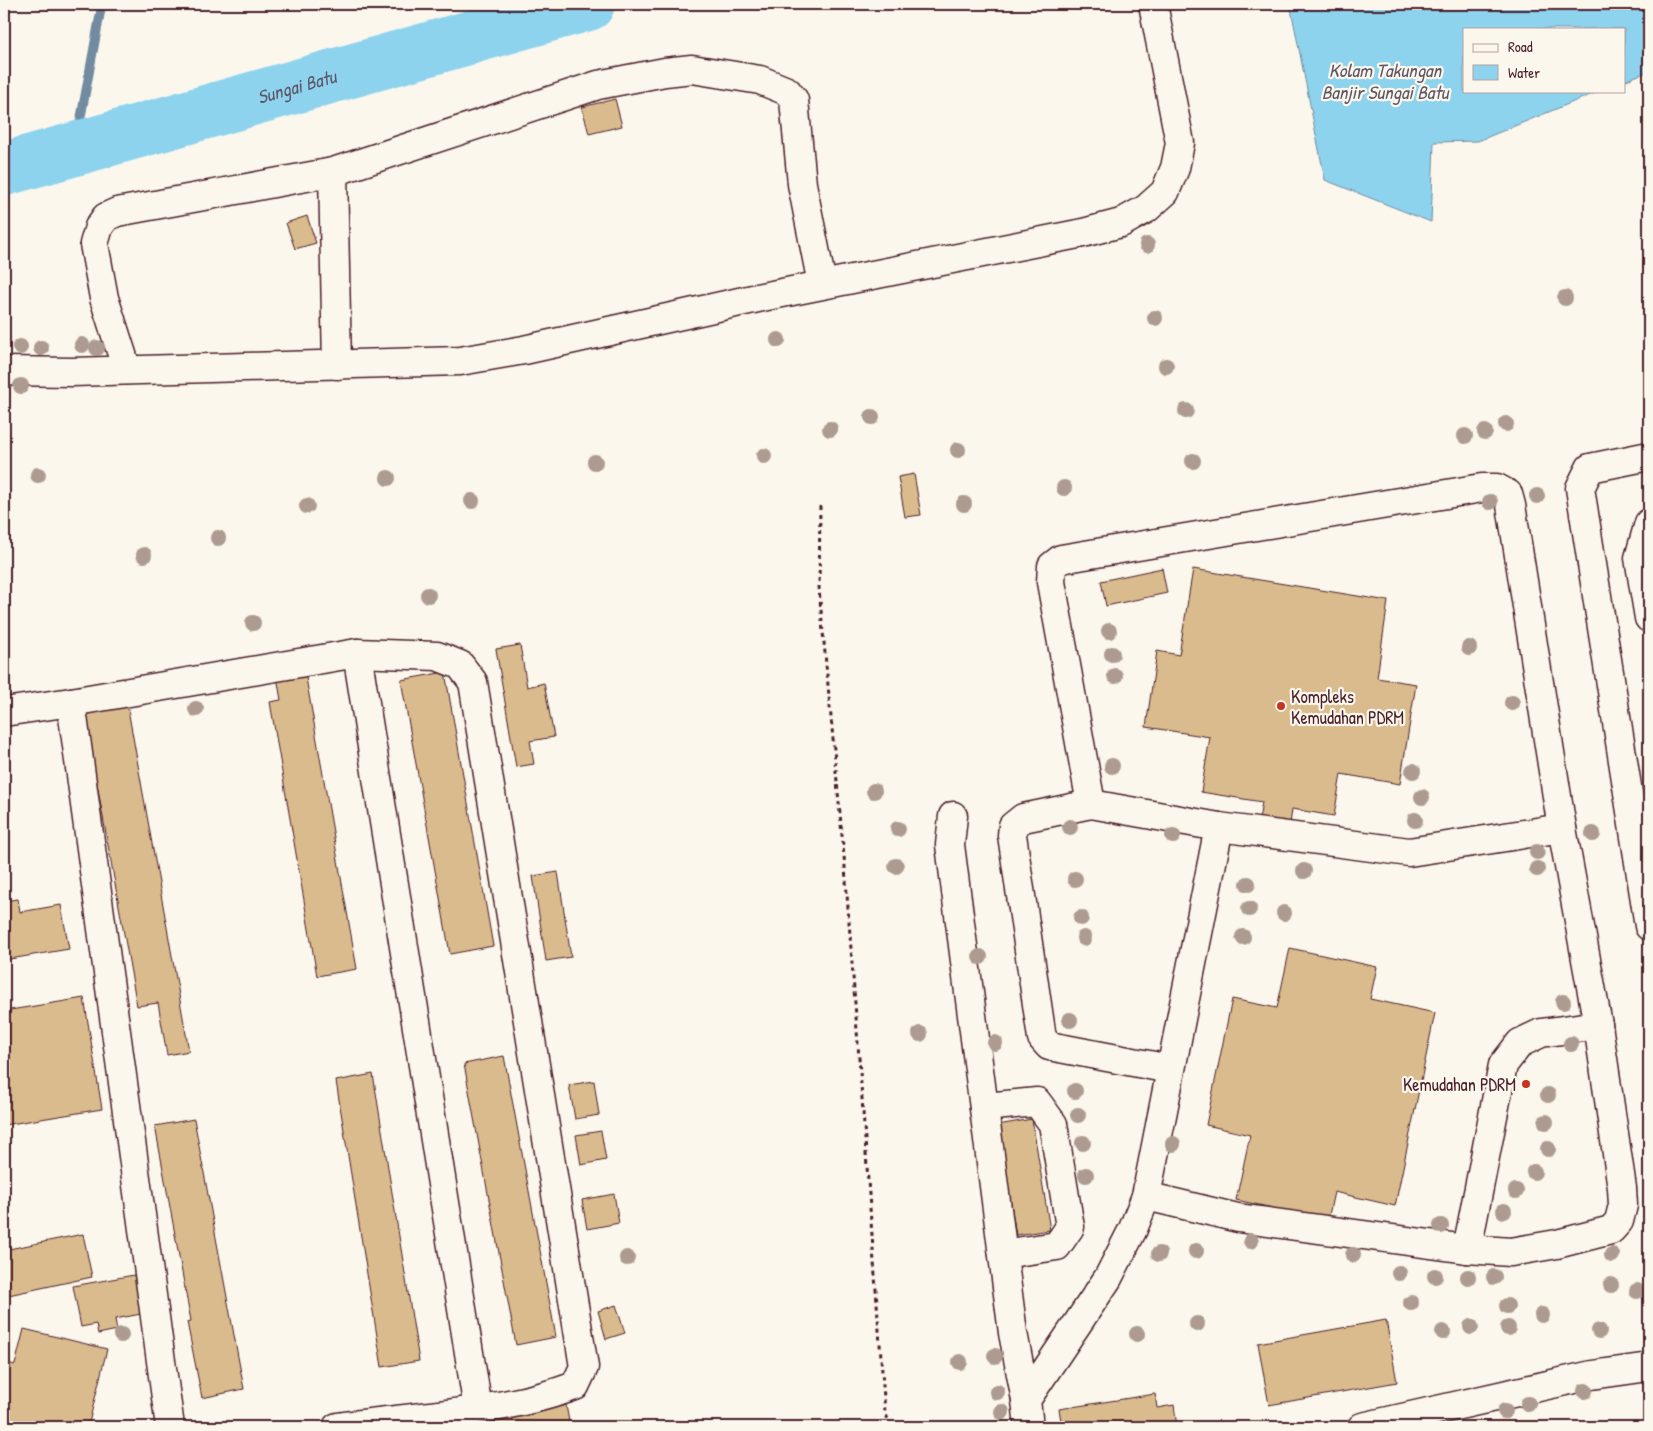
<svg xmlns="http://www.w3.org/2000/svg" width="1653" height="1431" font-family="'Patrick Hand',sans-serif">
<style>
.water{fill:#8dd3ee;stroke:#728ba0}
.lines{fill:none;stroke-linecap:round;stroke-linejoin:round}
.stream{stroke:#728ba0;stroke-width:9}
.river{stroke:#8dd3ee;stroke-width:54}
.building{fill:#d9bb8d;stroke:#4a1f2b}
.minor-casing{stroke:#4a1f2b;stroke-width:31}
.path{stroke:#4a1f2b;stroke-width:3;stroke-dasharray:4 4;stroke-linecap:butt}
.minor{stroke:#fbf7ec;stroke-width:28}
.tree{fill:#ad9b91}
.poi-dot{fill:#c8321e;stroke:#fbf7ec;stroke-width:2}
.labels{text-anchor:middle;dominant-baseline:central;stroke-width:4.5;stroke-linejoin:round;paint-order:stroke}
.poi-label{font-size:18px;fill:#4a1f2b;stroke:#fbf7ec;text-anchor:start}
.water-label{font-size:19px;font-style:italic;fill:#5e5566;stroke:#fbf7ec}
</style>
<rect width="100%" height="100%" fill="#fbf7ec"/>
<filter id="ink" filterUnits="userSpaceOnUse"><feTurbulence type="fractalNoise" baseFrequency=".02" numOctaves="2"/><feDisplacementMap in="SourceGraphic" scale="10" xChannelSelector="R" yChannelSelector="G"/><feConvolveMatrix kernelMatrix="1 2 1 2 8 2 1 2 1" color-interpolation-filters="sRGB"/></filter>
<g filter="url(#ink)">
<path class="water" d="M1290,4H1649V71L1624,81V29H1464V91H1600L1478,141L1434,142L1431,222L1325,180Z"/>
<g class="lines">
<path class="stream" d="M75,149L102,4"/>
<path class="river" id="s1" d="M4,169L588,4"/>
</g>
<g class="building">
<path d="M615,99L622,126L589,134L582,107Z"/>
<path d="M307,216L316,243L295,249L286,223Z"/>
<path d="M914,474L921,515L905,517L898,477Z"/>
<path d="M1162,568L1167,593L1106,606L1101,581Z"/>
<path d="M1193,569L1388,601L1377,678L1416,684L1400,784L1341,774L1334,816L1292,809L1290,825L1259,820L1262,802L1201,792L1210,737L1146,727L1157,651L1179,655Z"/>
<path d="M520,645L527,687L544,683L554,737L530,741L534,764L516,767L496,649Z"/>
<path d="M305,672L357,969L317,976L270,702L281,700L277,677Z"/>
<path d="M445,672L493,946L450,954L401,680Z"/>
<path d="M126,698L189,1051L167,1055L158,1003L137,1006L83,706Z"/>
<path d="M558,872L571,957L546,961L533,876Z"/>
<path d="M18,899L20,912L61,905L69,949L4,960V901Z"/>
<path d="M1290,948L1377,967L1370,999L1435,1013L1395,1206L1334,1192L1328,1220L1236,1200L1250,1135L1206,1125L1232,999L1277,1008Z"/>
<path d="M84,998L102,1109L4,1125V1011Z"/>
<path d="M504,1056L556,1337L516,1345L464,1064Z"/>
<path d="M373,1074L419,1361L382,1367L336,1081Z"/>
<path d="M594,1081L599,1115L575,1119L569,1085Z"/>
<path d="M194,1119L244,1389L202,1398L187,1322L191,1321L155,1126Z"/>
<path d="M1032,1119L1050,1230L1016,1235L998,1125Z"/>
<path d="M601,1131L606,1160L581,1165L576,1135Z"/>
<path d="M614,1194L619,1223L587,1229L582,1200Z"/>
<path d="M83,1234L92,1277L4,1296V1250Z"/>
<path d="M134,1275L141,1314L115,1319L117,1330L98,1334L96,1324L81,1327L73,1286Z"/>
<path d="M616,1305L625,1333L606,1339L598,1311Z"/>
<path d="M1386,1320L1397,1382L1269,1405L1258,1343Z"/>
<path d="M24,1329L107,1349L88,1427H4V1362L15,1365Z"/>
<path d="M1155,1394L1157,1408L1174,1405L1177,1427H1062L1059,1409Z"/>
<path d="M566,1405L570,1427H424Z"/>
</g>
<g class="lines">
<defs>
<g id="minor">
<path d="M333,172L337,365"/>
<path d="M127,370L104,298L94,244L99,227L106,217L117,212L333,172L598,85L665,72L692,69L760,80L787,91L794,100L802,184L822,284"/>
<path d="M4,371L72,372L460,361L524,350L762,297L1083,233L1121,223L1146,209L1165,192L1175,168L1180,143L1153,4"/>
<path d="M1649,456L1590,468L1580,488L1649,926"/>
<path d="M1649,523L1639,558L1649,618"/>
<path d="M357,653L478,1409"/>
<path d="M71,702L357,653L437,656L460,665L473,682L584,1367L575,1386C506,1412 411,1417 337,1427"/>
<path d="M4,712L71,702L170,1427"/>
<path d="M1091,804L1051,582L1052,566L1061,559L1482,488H1497L1508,494L1511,505L1562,828L1598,1025L1622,1188L1623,1205L1619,1221L1611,1230L1557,1244L1511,1252L1467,1249L1238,1218L1146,1196L1219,827"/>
<path d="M953,816L950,845L1013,1333L1026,1400"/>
<path d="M1170,1069L1049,1046L1042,1038L1012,835L1013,826L1023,818L1091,804L1219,827L1409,852L1562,828"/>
<path d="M984,1107L1037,1102L1053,1124L1070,1227L1057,1246L1003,1254"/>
<path d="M1467,1249L1503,1065L1520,1043L1541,1033L1598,1025"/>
<path d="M1029,1427L1026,1400L1108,1278L1133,1229L1146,1196"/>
<path d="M1362,1427L1592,1375L1649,1367"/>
</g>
</defs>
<use href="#minor" class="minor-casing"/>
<path class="path" d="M820,506L819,589L845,867L885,1412L891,1427"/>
<use href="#minor" class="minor"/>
</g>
<g class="tree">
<circle cx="1147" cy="245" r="8"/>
<circle cx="1565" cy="298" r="8"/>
<circle cx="1155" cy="318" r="8"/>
<circle cx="778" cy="340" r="8"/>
<circle cx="82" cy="345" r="8"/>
<circle cx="20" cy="347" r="8"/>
<circle cx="41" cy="348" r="8"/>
<circle cx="97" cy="348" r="8"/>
<circle cx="1166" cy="366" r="8"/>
<circle cx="21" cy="386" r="8"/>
<circle cx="1186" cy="411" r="8"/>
<circle cx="872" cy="417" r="8"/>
<circle cx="1506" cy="424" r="8"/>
<circle cx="830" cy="429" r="8"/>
<circle cx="1485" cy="432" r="8"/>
<circle cx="1465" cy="436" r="8"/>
<circle cx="958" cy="450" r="8"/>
<circle cx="764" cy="456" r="8"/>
<circle cx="1193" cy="461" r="8"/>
<circle cx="595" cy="462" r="8"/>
<circle cx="38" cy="475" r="8"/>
<circle cx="388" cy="478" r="8"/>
<circle cx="1064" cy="488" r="8"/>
<circle cx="1537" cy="496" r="8"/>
<circle cx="472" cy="501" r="8"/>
<circle cx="1490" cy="502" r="8"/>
<circle cx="964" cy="504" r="8"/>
<circle cx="307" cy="506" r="8"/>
<circle cx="218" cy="538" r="8"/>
<circle cx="144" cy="555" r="8"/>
<circle cx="428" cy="595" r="8"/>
<circle cx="253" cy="623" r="8"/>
<circle cx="1109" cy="631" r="8"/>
<circle cx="1469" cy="648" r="8"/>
<circle cx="1112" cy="654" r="8"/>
<circle cx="1115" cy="676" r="8"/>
<circle cx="1512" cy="703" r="8"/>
<circle cx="196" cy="709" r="8"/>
<circle cx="1112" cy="766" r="8"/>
<circle cx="1413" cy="771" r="8"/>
<circle cx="874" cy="791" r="8"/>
<circle cx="1422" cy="797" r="8"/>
<circle cx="1415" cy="820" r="8"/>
<circle cx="1070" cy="827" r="8"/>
<circle cx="898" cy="829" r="8"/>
<circle cx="1593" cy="834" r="8"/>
<circle cx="1173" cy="836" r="8"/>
<circle cx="1537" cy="852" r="8"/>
<circle cx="896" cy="866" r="8"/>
<circle cx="1537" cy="869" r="8"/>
<circle cx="1304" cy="871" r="8"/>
<circle cx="1075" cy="879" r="8"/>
<circle cx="1248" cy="884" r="8"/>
<circle cx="1249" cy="909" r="8"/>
<circle cx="1284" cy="913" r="8"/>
<circle cx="1081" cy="918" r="8"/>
<circle cx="1243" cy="937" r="8"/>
<circle cx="1084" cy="938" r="8"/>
<circle cx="980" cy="957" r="8"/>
<circle cx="1563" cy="1002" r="8"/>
<circle cx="1070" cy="1020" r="8"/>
<circle cx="920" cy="1034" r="8"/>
<circle cx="995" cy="1043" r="8"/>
<circle cx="1571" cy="1044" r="8"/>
<circle cx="1075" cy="1091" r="8"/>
<circle cx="1548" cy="1095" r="8"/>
<circle cx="1078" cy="1115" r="8"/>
<circle cx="1546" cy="1122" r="8"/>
<circle cx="1083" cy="1143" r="8"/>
<circle cx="1173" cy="1144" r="8"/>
<circle cx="1548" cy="1149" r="8"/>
<circle cx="1534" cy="1172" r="8"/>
<circle cx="1086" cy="1175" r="8"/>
<circle cx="1516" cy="1191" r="8"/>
<circle cx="1504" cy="1211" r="8"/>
<circle cx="1441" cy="1226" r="8"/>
<circle cx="1251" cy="1241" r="8"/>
<circle cx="1196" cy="1251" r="8"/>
<circle cx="1159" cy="1254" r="8"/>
<circle cx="1353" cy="1255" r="8"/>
<circle cx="1612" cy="1255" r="8"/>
<circle cx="627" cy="1258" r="8"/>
<circle cx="1399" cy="1273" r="8"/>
<circle cx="1435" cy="1276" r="8"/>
<circle cx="1468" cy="1277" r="8"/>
<circle cx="1494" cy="1277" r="8"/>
<circle cx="1611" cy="1285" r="8"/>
<circle cx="1637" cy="1291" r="8"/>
<circle cx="1411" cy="1303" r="8"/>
<circle cx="1507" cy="1306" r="8"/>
<circle cx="1542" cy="1315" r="8"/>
<circle cx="1197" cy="1324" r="8"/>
<circle cx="1471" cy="1327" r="8"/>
<circle cx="1508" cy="1328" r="8"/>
<circle cx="1599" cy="1331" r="8"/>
<circle cx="1443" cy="1332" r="8"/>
<circle cx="1137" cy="1334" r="8"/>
<circle cx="121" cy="1335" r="8"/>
<circle cx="995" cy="1356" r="8"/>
<circle cx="960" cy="1362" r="8"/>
<circle cx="1585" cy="1391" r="8"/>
<circle cx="997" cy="1392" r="8"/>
<circle cx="1528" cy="1404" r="8"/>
<circle cx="1505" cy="1411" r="8"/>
<circle cx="1002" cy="1412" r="8"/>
</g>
</g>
<g class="poi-dot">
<circle cx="1281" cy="706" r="5"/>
<circle cx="1526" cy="1084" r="5"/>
</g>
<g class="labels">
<g class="poi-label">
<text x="1291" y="696">Kompleks<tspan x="1291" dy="21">Kemudahan PDRM</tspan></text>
<text x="1516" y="1084" text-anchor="end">Kemudahan PDRM</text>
</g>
<g class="water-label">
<text x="1385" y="70">Kolam Takungan<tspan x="1385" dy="22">Banjir Sungai Batu</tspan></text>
<text stroke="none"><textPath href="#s1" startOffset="304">Sungai Batu</textPath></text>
</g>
</g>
<rect width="1653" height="1431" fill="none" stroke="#fbf7ec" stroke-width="20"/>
<rect x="10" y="10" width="1633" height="1411" fill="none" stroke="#4a1f2b" stroke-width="2" filter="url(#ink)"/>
<rect x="1463" y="28" width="162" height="65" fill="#fbf7ec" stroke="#b4a19f"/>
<rect x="1473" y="44" width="25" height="8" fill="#fbf7ec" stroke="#b4a19f"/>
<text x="1508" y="52" font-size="15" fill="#4a1f2b">Road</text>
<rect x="1473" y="65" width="25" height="15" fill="#8dd3ee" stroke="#b4a19f"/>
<text x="1508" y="78" font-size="15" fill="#4a1f2b">Water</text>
</svg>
